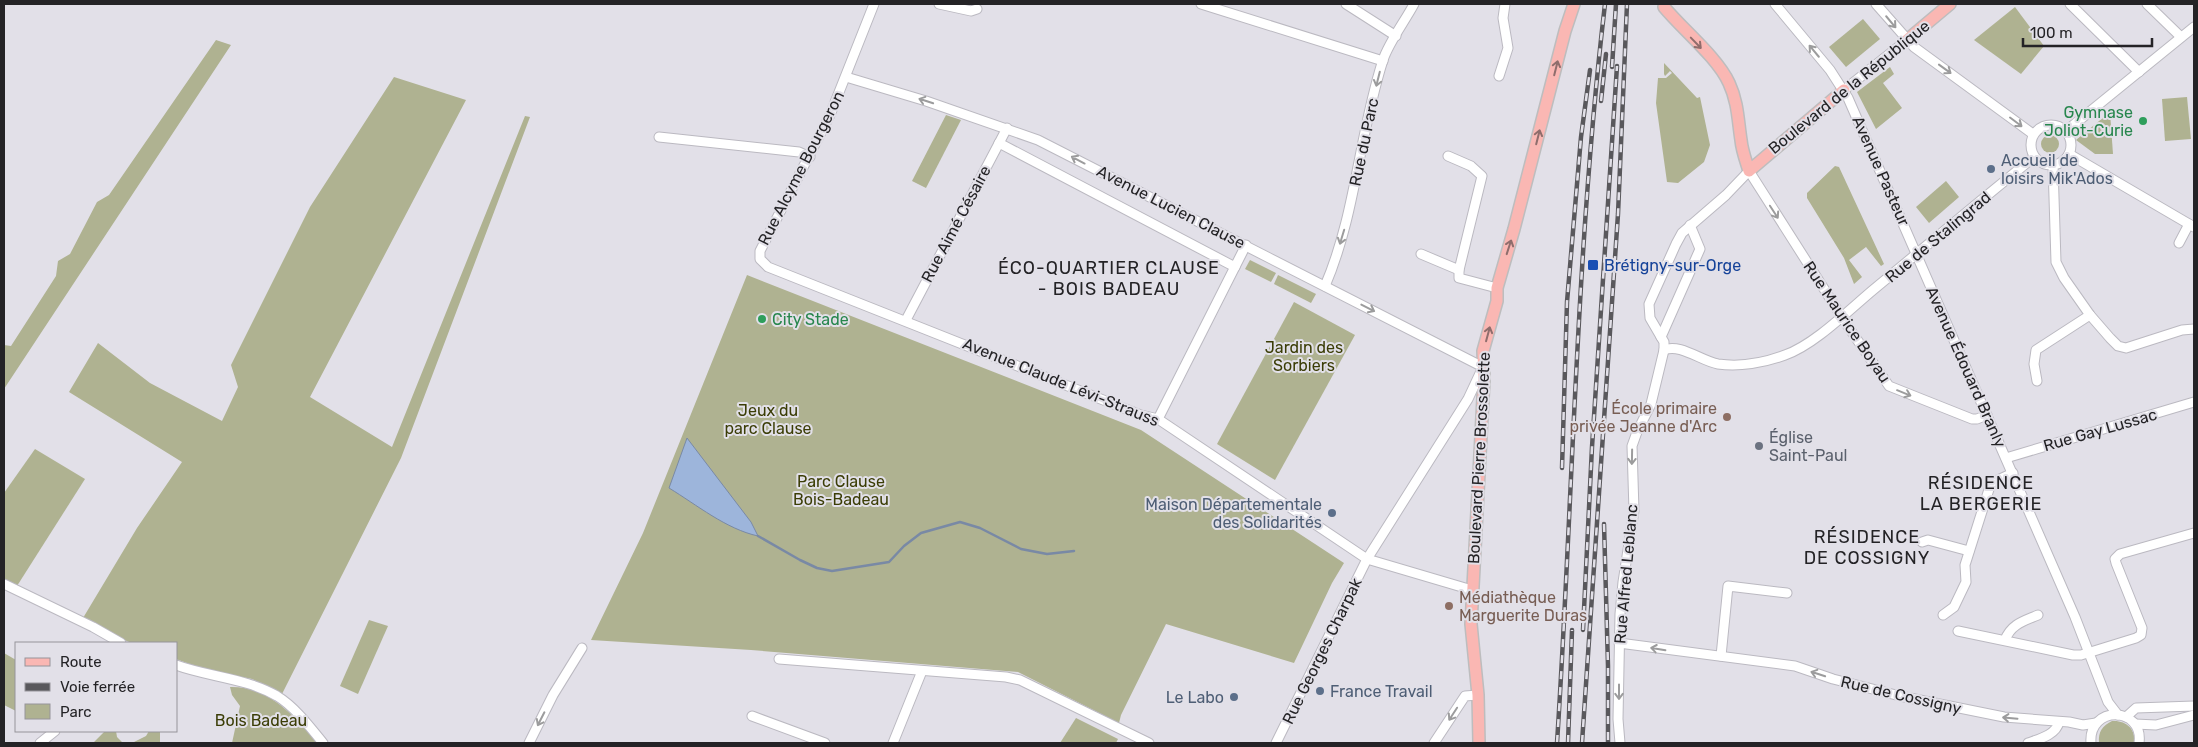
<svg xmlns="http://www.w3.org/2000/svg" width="2198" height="747" font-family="Rubik,sans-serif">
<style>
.green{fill:#afb291}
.water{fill:#9db5db;stroke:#7989a5}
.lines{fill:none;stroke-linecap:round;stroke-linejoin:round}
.stream{stroke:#7989a5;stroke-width:2.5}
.minor-casing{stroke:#bbb9c1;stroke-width:11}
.major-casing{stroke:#bdbdbe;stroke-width:14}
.minor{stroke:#fff;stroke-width:9}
.major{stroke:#fab7b3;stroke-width:11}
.rail-casing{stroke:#59585c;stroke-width:4.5}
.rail{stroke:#e2e0e8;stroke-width:2.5;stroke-dasharray:8;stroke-linecap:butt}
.oneway{stroke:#9c9c9d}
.oneway2{stroke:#8f6d6c}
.leisure-dot{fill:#2e9e5b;stroke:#e2e0e8;stroke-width:2}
.service-dot{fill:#5c6f8a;stroke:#e2e0e8;stroke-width:2}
.transit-dot{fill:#1a4fb4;stroke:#e2e0e8;stroke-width:2}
.education-dot{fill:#8d6e63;stroke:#e2e0e8;stroke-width:2}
.worship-dot{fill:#6b7280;stroke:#e2e0e8;stroke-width:2}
.labels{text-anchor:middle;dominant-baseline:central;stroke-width:4;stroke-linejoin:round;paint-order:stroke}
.street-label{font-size:16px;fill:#242326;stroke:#e2e0e8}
.leisure-label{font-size:16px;fill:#27864d;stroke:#e2e0e8;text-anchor:end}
.service-label{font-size:16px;fill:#4e5e75;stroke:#e2e0e8;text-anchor:start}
.transit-label{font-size:16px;fill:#164399;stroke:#e2e0e8;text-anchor:start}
.park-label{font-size:16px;fill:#3b3d06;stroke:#e2e0e8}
.education-label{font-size:16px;fill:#785e54;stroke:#e2e0e8;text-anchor:end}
.worship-label{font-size:16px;fill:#5b616d;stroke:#e2e0e8;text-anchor:start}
.neighbourhood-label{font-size:18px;letter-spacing:1px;fill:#242326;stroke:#e2e0e8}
</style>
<rect width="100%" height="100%" fill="#e2e0e8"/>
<g class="green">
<path d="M2015,7L2044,46L2021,74L1974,40Z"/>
<path d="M1863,19L1880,39L1846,67L1829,47Z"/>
<path d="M216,40L231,45L4,389V345L11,346L56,276L58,261L70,254L97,202L109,195Z"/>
<path d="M1664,63L1697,98L1700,97L1710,145L1704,162L1678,183L1667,182L1656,103L1658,78H1666L1672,73L1670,71L1665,76L1664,74Z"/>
<path d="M1890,67L1894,74L1883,83L1902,108L1876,129L1857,92Z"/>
<path d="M394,77L466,100L310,397L392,447L525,116L530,117L401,458L282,694L252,679L205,670L176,659V643H132L80,623L137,528L182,462L69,392L98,343L150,383L222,421L238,387L231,365L310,207Z"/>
<path d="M2187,97L2191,139L2165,141L2162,99Z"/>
<path d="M2110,112L2113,154H2095L2076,140Z"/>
<path d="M946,115L961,120L926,188L912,181Z"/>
<circle cx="2050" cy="144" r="9"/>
<path d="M1835,166L1839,167L1884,264L1881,266L1866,247L1849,260L1862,277L1854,284L1844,258L1807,198V193Z"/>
<path d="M1946,181L1959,197L1929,223L1916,207Z"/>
<path d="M1250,260L1276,273L1271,282L1245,269Z"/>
<path d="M747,275L1141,430L1344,563L1332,583L1294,663L1166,624L1121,715L1119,723L1018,672L751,650L591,640L643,533Z"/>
<path d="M1278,275L1316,294L1311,303L1274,284Z"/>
<path d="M1294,302L1355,335L1275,480L1217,444Z"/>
<path d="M35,449L85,479L17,586L4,580V493Z"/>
<path d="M369,620L388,626L358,694L340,686Z"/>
<path d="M4,653L16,660V711L4,705Z"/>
<path d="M230,687C269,686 294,716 318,743H232L240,706L232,695Z"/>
<path d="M1076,718L1118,739L1116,743H1060Z"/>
<path d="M2112,721C2126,720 2136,729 2134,743H2099C2098,732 2102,726 2112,721Z"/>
<path d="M105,731H116L117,737L123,743H93Z"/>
<path d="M149,731H160V743H132L146,736Z"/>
</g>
<path class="water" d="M687,438L751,522L758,536C726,529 697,505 669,488Z"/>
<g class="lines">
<path class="stream" d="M758,536L800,560L817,568L832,571L889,562L904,546L921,533L960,522L980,528L1021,549L1047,554L1074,551"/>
<defs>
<g id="minor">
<path d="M874,4L830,115L760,251V259L768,267L1141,415L1158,419L1367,559L1472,590"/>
<path d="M939,4L971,11L977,9"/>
<path d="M1201,4L1383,61"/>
<path d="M1346,4L1396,36"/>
<path d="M1775,4L1830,70L1848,98L2075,617L2108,702L2118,715"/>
<path d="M1876,4L1914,47L2033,134"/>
<path d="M2070,4L2139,72"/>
<path d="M2147,4L2181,37"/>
<path d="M1499,76L1508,48L1503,18L1505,4"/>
<path d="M846,77L926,101L1038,140L1483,367L1468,399L1367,559L1276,743"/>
<path d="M1844,90L1907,40"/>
<circle cx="2051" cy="145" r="20"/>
<path d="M2066,131L2194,27"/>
<path d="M659,137L799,152L810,157"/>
<path d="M999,143L1235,267"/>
<path d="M2069,154L2194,227"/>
<path d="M1448,156L1471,166L1482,176L1459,270V278L1497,288"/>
<path d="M2053,165L2056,262L2064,278L2090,315L2110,338L2118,346L2126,348L2182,330L2194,329"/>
<path d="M2179,243L2189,224"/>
<path d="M1421,254L1459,270"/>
<path d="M1325,286C1356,214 1359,134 1383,60C1389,42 1405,21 1414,4"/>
<path d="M906,320L1007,128"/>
<path d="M1661,337L1700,249L1690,225"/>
<path d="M1664,350C1680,343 1701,361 1718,364C1739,367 1764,363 1785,355C1814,345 1849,310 1873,290C1927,245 1980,201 2034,157"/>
<path d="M2037,381L2034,364L2036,350L2090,315"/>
<path d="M1158,419L1246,245"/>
<path d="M2006,458L2194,402"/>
<path d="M1922,542L1928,540L1969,551"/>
<path d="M4,584L93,627L121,643"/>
<path d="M1943,615L1954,607L1966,582L1965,565L1991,483L2013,473"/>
<path d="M1958,631L2073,655H2081L2136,638L2141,635L2142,628L2116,563L2115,559L2120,554L2194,533"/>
<path d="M2005,640C2011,624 2024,621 2038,615"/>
<path d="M1619,643L1795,666L1833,679L1900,696L2004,717L2069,722L2083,725L2096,723"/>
<path d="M1721,656L1728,586L1787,593"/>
<path d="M779,659L1006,677L1020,680L1149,743"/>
<path d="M176,665C209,677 246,678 277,696C295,707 310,727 323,743"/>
<path d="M752,716L825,743"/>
<path d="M2126,717L2136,708L2194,706"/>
<path d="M2135,724L2156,725L2194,715"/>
<path d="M40,743L55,731"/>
<path d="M529,743L553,695L582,648"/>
<path d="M893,743L922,671"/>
<path d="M1434,743L1465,696L1478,695"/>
<path d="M1620,743L1618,719L1620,614L1623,582L1634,511L1632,446L1637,432L1651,404L1664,350V342L1650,318L1649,304L1676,244L1682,233L1726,195L1749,171L1847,325L1889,386L1972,419H1977L1987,415"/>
<path d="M2028,743C2039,739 2056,735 2059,722"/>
<path d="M2091,743C2088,705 2144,706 2139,743"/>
</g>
<g id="major">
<path d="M1664,7C1683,30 1717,57 1729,83C1738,102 1738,121 1741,140C1742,151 1746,161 1749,171L1844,90"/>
<path d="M1907,40L1950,4"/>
<path d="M1479,743L1478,695L1471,624L1484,379L1483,351L1497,301V288L1514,229L1565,31L1574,4"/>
</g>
</defs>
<use href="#minor" class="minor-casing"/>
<use href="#major" class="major-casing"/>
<use href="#minor" class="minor"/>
<use href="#major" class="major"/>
<defs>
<g id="rail">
<path d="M1612,67L1616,4"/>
<path d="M1601,101L1606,54"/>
<path d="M1562,468L1567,302L1581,137L1590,70"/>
<path d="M1604,524L1608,666V743"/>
<path d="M1583,630L1592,447L1617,66"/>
<path d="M1557,743C1573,497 1576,249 1605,4"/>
<path d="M1568,743L1572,630"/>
<path d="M1582,743L1618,214L1627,4"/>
</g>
</defs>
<use href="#rail" class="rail-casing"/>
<use href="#rail" class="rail"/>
</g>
<defs><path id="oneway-shaft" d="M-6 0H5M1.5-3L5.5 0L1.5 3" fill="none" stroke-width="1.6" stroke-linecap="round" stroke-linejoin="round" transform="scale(1.25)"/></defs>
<g class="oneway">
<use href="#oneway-shaft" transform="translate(1891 22) rotate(50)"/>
<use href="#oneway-shaft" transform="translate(1814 51) rotate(-130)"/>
<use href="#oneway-shaft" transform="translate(1945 69) rotate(36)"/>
<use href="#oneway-shaft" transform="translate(1378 79) rotate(104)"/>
<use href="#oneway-shaft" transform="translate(926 101) rotate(-162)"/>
<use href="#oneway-shaft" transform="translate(2016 122) rotate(37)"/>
<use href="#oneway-shaft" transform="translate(1078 160) rotate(-152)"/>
<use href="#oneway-shaft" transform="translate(1774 212) rotate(57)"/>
<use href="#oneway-shaft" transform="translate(1342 237) rotate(107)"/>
<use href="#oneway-shaft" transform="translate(1368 308) rotate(27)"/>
<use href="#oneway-shaft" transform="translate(1904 393) rotate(22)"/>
<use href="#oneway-shaft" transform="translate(1632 457) rotate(91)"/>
<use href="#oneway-shaft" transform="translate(1658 649) rotate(-171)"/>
<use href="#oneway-shaft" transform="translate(1818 674) rotate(-162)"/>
<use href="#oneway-shaft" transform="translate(1619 692) rotate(90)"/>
<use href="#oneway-shaft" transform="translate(1453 714) rotate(123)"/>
<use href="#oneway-shaft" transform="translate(2010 718) rotate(-175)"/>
<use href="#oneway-shaft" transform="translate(541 719) rotate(117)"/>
</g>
<g class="oneway2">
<use href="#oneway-shaft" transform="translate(1696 43) rotate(46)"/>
<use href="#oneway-shaft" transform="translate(1556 68) rotate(-76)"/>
<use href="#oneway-shaft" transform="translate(1538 137) rotate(-76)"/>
<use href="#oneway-shaft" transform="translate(1509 247) rotate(-72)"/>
<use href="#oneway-shaft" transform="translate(1488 334) rotate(-75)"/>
</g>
<g class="leisure-dot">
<circle cx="2143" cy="121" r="5"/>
<circle cx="762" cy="319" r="5"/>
</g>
<g class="service-dot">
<circle cx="1991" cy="169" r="5"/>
<circle cx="1332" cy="513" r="5"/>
<circle cx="1320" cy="691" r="5"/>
<circle cx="1234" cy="697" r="5"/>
</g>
<rect class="transit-dot" x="1587" y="259" width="12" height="12" rx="2.5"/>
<g class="education-dot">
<circle cx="1727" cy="417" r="5"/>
<circle cx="1449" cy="606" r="5"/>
</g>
<circle class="worship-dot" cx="1759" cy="446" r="5"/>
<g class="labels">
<g class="street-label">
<text transform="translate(1849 87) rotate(-39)">Boulevard de la République</text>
<text transform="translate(1364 142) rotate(-78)">Rue du Parc</text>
<text transform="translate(801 168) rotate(-63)">Rue Alcyme Bourgeron</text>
<text transform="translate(1881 171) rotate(66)">Avenue Pasteur</text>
<text transform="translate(1171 207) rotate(27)">Avenue Lucien Clause</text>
<text transform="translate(956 224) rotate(-62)">Rue Aimé Césaire</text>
<text transform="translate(1938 237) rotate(-40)">Rue de Stalingrad</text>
<text transform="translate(1847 322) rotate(56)">Rue Maurice Boyau</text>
<text transform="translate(1966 367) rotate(66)">Avenue Édouard Branly</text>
<text transform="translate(1061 382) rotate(22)">Avenue Claude Lévi-Strauss</text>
<text transform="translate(2100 430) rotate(-16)">Rue Gay Lussac</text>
<text transform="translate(1479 458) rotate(-87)">Boulevard Pierre Brossolette</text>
<text transform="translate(1626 574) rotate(-85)">Rue Alfred Leblanc</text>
<text transform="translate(1322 651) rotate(-64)">Rue Georges Charpak</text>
<text transform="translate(1901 695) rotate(13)">Rue de Cossigny</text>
</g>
<g class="leisure-label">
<text x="2133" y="112">Gymnase<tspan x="2133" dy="18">Joliot-Curie</tspan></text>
<text x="772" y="319" text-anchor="start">City Stade</text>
</g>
<g class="service-label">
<text x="2001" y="160">Accueil de<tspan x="2001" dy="18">loisirs Mik'Ados</tspan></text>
<text x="1322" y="504" text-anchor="end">Maison Départementale<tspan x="1322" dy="18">des Solidarités</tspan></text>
<text x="1330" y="691">France Travail</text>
<text x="1224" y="697" text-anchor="end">Le Labo</text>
</g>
<g class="transit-label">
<text x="1604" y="265">Brétigny-sur-Orge</text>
</g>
<g class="park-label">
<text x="1304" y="347">Jardin des<tspan x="1304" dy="18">Sorbiers</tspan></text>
<text x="768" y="410">Jeux du<tspan x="768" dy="18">parc Clause</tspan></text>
<text x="841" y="481">Parc Clause<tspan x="841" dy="18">Bois-Badeau</tspan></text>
<text x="261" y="720">Bois Badeau</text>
</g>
<g class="education-label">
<text x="1717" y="408">École primaire<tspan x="1717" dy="18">privée Jeanne d'Arc</tspan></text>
<text x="1459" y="597" text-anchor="start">Médiathèque<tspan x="1459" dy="18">Marguerite Duras</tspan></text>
</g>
<g class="worship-label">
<text x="1769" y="437">Église<tspan x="1769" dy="18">Saint-Paul</tspan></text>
</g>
<g class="neighbourhood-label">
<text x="1109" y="268">ÉCO-QUARTIER CLAUSE<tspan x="1109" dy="21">- BOIS BADEAU</tspan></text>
<text x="1981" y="483">RÉSIDENCE<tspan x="1981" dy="21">LA BERGERIE</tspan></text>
<text x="1867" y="537">RÉSIDENCE<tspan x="1867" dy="21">DE COSSIGNY</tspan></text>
</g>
</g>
<rect width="2198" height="747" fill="none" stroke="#242326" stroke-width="10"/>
<rect x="15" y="642" width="162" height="90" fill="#e2e0e8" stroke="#96949a"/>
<rect x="25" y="658" width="25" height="8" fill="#fab7b3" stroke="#96949a"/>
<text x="60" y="667" font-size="15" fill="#242326">Route</text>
<rect x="25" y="683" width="25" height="8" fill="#59585c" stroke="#96949a"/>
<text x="60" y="692" font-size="15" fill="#242326">Voie ferrée</text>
<rect x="25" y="704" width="25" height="15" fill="#afb291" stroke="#96949a"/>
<text x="60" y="717" font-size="15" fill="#242326">Parc</text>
<path d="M2023 38v8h129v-8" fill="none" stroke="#242326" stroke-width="2.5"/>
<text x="2030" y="38" font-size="15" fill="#242326" stroke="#e2e0e8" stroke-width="4" paint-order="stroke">100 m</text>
</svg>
